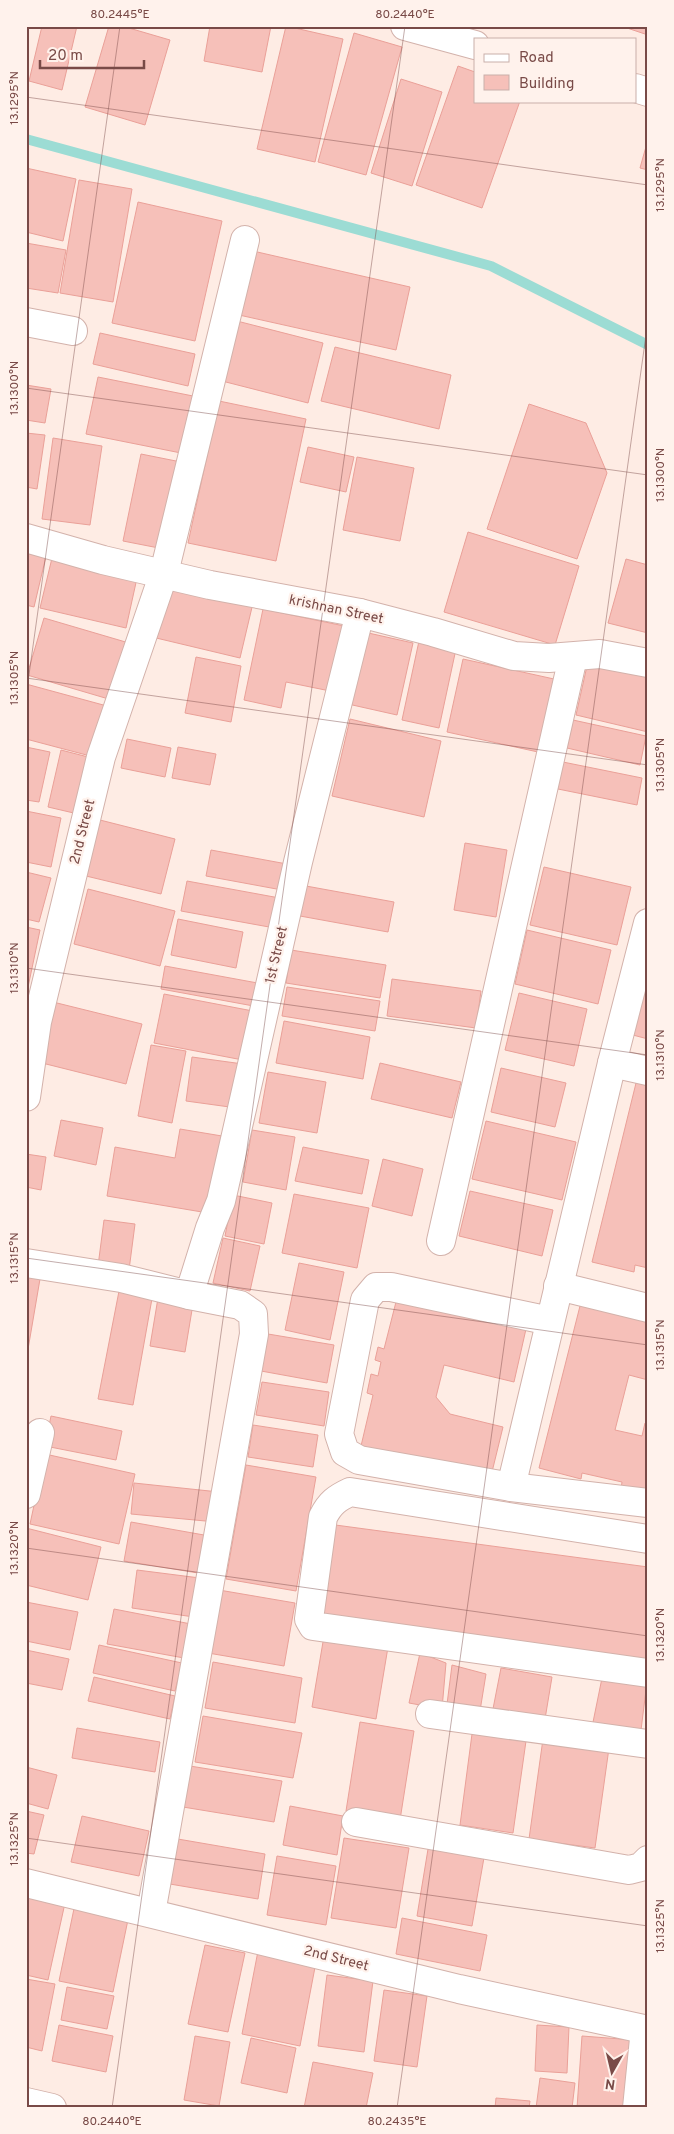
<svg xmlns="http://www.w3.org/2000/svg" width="674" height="2134" font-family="Overpass,sans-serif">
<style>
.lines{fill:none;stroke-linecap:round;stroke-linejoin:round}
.stream{stroke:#9cdcd4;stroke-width:10}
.building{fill:#f6c0b9;stroke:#eaa098}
.minor-casing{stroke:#d3b2ab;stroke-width:30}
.minor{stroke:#fff;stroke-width:28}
.ticks{fill:none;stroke:#794a47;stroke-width:1;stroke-opacity:0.45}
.labels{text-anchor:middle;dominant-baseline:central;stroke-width:4.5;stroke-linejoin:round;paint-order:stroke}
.street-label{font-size:14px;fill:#794a47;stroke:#fff2ec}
.neatline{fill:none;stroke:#794a47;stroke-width:2}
.ticks-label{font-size:12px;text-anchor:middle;fill:#794a47}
</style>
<rect width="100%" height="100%" fill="#feece4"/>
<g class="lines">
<path class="stream" d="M26,139L491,266L648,345"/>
</g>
<g class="building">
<path d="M42,26H77L62,90L29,81Z"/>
<path d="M109,26H122L170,40L145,125L85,107Z"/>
<path d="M210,26H271L262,72L204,61Z"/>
<path d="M286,26L343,39L315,162L257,149Z"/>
<path d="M621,26H648V35Z"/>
<path d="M354,33L402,47L366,175L318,162Z"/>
<path d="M458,66L475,72V101H520L482,208L416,185Z"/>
<path d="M401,79L442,92L412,186L371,173Z"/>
<path d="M647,143L648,144V170L640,168Z"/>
<path d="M26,168L76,179L63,241L26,232Z"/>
<path d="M79,180L132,189L113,302L60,293Z"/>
<path d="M138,202L222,221L195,341L112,323Z"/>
<path d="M26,243L66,250L58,293L26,288Z"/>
<path d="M253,251L410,287L396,350L239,315Z"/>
<path d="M233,320L323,343L308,403L218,380Z"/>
<path d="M100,333L195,354L188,386L93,364Z"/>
<path d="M335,347L451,375L439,429L321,401Z"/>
<path d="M98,377L193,396L181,453L86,434Z"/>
<path d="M26,385L51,389L45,423L26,420Z"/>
<path d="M219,401L306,419L276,561L188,543Z"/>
<path d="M529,404L586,423L607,473L577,559L487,529Z"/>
<path d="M26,433L45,435L37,489L26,487Z"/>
<path d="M53,438L102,446L90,525L42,519Z"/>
<path d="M308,447L354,457L346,492L300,482Z"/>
<path d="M141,454L186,463L169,550L123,541Z"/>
<path d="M357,457L414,468L400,541L343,530Z"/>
<path d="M468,532L579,566L555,645L444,612Z"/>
<path d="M26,547L47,552L34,607L26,605Z"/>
<path d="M52,558L137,578L126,628L40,608Z"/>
<path d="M626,559L648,565V633L608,623Z"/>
<path d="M165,583L253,603L240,658L152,637Z"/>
<path d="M263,609L349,627L335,692L286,682L281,708L244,700Z"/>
<path d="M44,618L129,643L112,700L27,675Z"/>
<path d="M364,632L413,643L397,715L348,704Z"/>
<path d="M419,641L456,649L439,728L402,720Z"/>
<path d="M196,657L241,666L231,722L185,713Z"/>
<path d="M589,657L648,671V732L576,715Z"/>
<path d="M463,659L554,679L538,752L447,732Z"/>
<path d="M26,684L107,706L94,757L26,739Z"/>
<path d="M350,719L441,741L424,817L332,796Z"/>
<path d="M573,720L646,736L640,765L567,748Z"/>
<path d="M127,739L171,748L165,777L121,768Z"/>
<path d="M26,747L50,752L39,802L26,800Z"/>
<path d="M178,747L216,754L210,785L172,778Z"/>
<path d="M61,750L92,758L78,814L48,807Z"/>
<path d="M558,761L642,778L637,805L553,788Z"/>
<path d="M26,811L61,818L51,867L26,862Z"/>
<path d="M100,820L175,839L161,894L86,876Z"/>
<path d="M465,843L507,850L496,917L454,910Z"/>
<path d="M211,850L287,864L282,890L206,876Z"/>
<path d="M544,867L631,887L617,945L530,925Z"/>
<path d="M26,872L51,878L39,922L26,919Z"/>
<path d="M187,881L285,899L280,929L181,911Z"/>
<path d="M306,886L394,902L388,932L300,916Z"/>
<path d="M88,889L175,911L160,966L74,944Z"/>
<path d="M178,919L243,932L236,968L171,955Z"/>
<path d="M26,927L40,930L27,992H26Z"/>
<path d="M527,930L611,950L598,1004L515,984Z"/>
<path d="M291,950L386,965L380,998L286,983Z"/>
<path d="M648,962V1039L629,1034Z"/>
<path d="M165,966L263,984L259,1007L161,989Z"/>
<path d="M392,979L481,991L476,1028L387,1016Z"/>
<path d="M287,987L380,1001L375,1031L282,1016Z"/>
<path d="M519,993L587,1009L574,1066L505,1050Z"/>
<path d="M164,994L258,1012L248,1061L154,1043Z"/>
<path d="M53,1002L142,1024L126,1084L38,1062Z"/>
<path d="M284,1021L370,1037L363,1079L276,1063Z"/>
<path d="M151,1045L186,1051L172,1123L138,1116Z"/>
<path d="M192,1057L243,1064L237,1108L186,1101Z"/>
<path d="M380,1063L461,1082L452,1118L371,1099Z"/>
<path d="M501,1068L566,1083L555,1127L491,1112Z"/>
<path d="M268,1072L326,1082L317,1133L259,1123Z"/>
<path d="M637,1079L648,1082V1268L635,1265L634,1272L592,1262Z"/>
<path d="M61,1120L103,1128L96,1165L54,1156Z"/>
<path d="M486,1121L576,1142L562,1200L472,1179Z"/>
<path d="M180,1129L222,1136L208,1213L107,1196L115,1147L175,1158Z"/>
<path d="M252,1130L295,1137L286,1190L243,1182Z"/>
<path d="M303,1147L369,1160L362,1194L295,1181Z"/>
<path d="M26,1154L46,1157L41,1190L26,1187Z"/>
<path d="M383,1159L423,1169L412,1216L372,1206Z"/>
<path d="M470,1191L553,1210L542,1256L459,1236Z"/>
<path d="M294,1194L369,1208L357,1268L282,1253Z"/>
<path d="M233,1195L272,1203L264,1244L225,1236Z"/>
<path d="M104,1220L135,1224L129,1270L98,1266Z"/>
<path d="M223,1238L260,1246L250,1291L213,1283Z"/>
<path d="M299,1263L344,1272L330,1340L285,1330Z"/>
<path d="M26,1277L40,1279L26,1361Z"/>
<path d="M120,1286L153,1293L133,1405L98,1399Z"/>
<path d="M158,1298L193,1304L185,1352L150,1346Z"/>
<path d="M397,1298L526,1329L514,1382L444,1365L436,1397L450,1414L503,1427L491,1476L361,1446L373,1395L367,1393L371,1374L378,1376L381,1362L375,1360L378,1347L384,1349Z"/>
<path d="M581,1302L648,1319V1380L629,1375L615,1430L642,1436L645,1423H648V1496L621,1489L622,1482L582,1473L581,1479L539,1468Z"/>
<path d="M268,1334L334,1345L327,1383L261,1371Z"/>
<path d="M262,1382L329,1392L324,1426L256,1415Z"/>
<path d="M51,1416L122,1431L116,1460L45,1446Z"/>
<path d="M253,1425L318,1435L313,1467L248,1457Z"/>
<path d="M45,1454L135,1474L119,1544L30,1524Z"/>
<path d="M246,1465L316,1477L296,1591L226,1579Z"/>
<path d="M134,1483L219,1492L216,1522L131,1514Z"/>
<path d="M131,1522L204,1535L198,1573L124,1561Z"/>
<path d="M328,1524L648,1567V1663L315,1618Z"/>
<path d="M26,1528L101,1547L88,1600L26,1585Z"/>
<path d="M137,1570L200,1578L194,1617L132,1608Z"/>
<path d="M219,1590L295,1603L284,1666L208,1653Z"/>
<path d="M26,1602L78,1612L70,1650L26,1641Z"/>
<path d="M114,1609L191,1624L184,1658L107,1644Z"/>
<path d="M324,1636L388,1647L376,1719L312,1707Z"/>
<path d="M99,1645L182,1663L175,1691L93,1673Z"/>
<path d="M26,1650L69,1659L62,1690L26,1683Z"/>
<path d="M420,1653L446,1663L442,1709L409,1703Z"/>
<path d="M213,1662L302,1678L295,1723L205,1708Z"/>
<path d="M452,1665L486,1674L479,1717L446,1712Z"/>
<path d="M501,1668L552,1677L544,1725L491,1719Z"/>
<path d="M94,1677L175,1696L170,1719L88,1701Z"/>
<path d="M602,1678L647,1682L640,1738L591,1732Z"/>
<path d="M203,1716L302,1733L293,1778L195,1762Z"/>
<path d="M360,1722L414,1731L400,1820L346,1811Z"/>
<path d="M77,1728L160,1742L155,1772L72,1758Z"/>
<path d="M472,1734L526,1741L513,1833L460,1825Z"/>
<path d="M543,1739L609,1748L595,1848L529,1839Z"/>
<path d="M190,1766L282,1781L274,1822L183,1807Z"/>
<path d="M26,1767L57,1775L48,1809L26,1803Z"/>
<path d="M290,1806L343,1816L337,1855L283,1845Z"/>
<path d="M26,1811L44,1815L34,1854L26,1853Z"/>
<path d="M82,1816L149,1831L139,1876L71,1862Z"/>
<path d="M172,1838L265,1854L258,1899L164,1883Z"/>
<path d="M344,1838L409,1848L396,1928L331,1918Z"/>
<path d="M429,1843L485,1852L472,1926L417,1916Z"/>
<path d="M277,1856L336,1866L326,1925L267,1915Z"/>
<path d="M26,1885L67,1894L48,1980L26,1975Z"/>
<path d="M76,1899L130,1910L113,1992L59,1981Z"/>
<path d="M402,1918L487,1935L480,1971L396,1954Z"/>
<path d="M205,1945L245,1953L228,2032L188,2024Z"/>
<path d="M258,1951L316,1962L300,2046L242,2034Z"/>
<path d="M327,1975L373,1981L364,2052L318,2046Z"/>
<path d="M26,1979L55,1984L42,2051L26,2047Z"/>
<path d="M67,1987L114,1996L107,2029L61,2020Z"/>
<path d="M384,1990L427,1996L417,2067L374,2061Z"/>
<path d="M59,2025L113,2036L106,2072L52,2061Z"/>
<path d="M537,2025L569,2027L567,2073L535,2071Z"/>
<path d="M195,2036L230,2042L219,2106L184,2100Z"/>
<path d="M582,2036L634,2040L628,2108H577Z"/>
<path d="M251,2038L296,2048L287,2093L241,2083Z"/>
<path d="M313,2062L373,2073L366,2108H304Z"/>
<path d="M540,2078L575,2083L572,2108H536Z"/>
<path d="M496,2098L530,2101L529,2108H495Z"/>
</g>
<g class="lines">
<defs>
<g id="minor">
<path d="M405,26L475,45"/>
<path d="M635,88L648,92"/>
<path d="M26,322L73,331"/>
<path d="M26,538L103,560L210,585L360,613L433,632L514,656L549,658L600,654L648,663"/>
<path d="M612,1063L648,1071"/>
<path d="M26,1097L37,1022L101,757L164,573L245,240"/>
<path d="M441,1241L573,657"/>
<path d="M26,1263L121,1278L189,1295L240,1305L253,1314L254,1334L151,1913"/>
<path d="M558,1286L648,1308"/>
<path d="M189,1295L210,1228L221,1201L298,862L360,613"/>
<path d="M550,1321L391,1287H376L365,1300L339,1434L345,1452L359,1460L511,1487L648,1503"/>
<path d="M511,1487L612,1063L648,923"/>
<path d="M26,1494L40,1433"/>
<path d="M648,1539L350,1492C337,1498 330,1503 323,1517L309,1619L313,1626L320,1627L648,1673"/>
<path d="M430,1714L648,1744"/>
<path d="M356,1822L629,1870L641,1867L648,1860"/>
<path d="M26,1883L459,1989L648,2030"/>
<path d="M26,2102L52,2108"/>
<path d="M637,2108L645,2029"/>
</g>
</defs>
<use href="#minor" class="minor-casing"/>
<use href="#minor" class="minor"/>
</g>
<path class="ticks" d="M26,97L648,185M26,388L648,475M26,678L648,765M26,696L120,26M26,968L648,1055M26,1258L648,1345M26,1548L648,1636M26,1838L648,1926M112,2108L405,26M397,2108L648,321"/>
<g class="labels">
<g class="street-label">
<text transform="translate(336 610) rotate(12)">krishnan Street</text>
<text transform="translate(83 832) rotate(-76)">2nd Street</text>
<text transform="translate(277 955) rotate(-77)">1st Street</text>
<text transform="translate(336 1959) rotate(14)">2nd Street</text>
</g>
</g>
<rect width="674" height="2134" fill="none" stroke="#fff2ec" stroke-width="55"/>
<rect x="474" y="38" width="162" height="65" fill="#fff2ec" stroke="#c9afaa"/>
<rect x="484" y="54" width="25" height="8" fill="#ffffff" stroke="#c9afaa"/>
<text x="519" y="62" font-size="15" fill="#794a47">Road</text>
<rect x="484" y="75" width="25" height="15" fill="#f6c0b9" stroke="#c9afaa"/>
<text x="519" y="88" font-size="15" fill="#794a47">Building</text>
<g transform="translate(612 2072) rotate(188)" stroke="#fff2ec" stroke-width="4" paint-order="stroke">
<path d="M0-4L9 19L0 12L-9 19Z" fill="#794a47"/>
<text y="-8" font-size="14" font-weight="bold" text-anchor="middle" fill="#794a47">N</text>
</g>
<path d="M40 60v8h104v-8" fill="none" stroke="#794a47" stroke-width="2.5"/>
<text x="48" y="60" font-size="15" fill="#794a47" stroke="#fff2ec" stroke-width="4" paint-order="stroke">20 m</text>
<rect x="28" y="28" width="618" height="2078" class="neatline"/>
<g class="ticks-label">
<text x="120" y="18">80.2445°E</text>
<text x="405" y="18">80.2440°E</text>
<text transform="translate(14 98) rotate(-90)" y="4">13.1295°N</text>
<text transform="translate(660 185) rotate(-90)" y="4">13.1295°N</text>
<text transform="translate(14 388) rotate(-90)" y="4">13.1300°N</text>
<text transform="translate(660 475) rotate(-90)" y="4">13.1300°N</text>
<text transform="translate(14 678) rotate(-90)" y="4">13.1305°N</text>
<text transform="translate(660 765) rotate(-90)" y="4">13.1305°N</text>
<text transform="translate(14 968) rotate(-90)" y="4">13.1310°N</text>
<text transform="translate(660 1055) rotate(-90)" y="4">13.1310°N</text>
<text transform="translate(14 1258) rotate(-90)" y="4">13.1315°N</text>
<text transform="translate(660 1345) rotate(-90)" y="4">13.1315°N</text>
<text transform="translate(14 1548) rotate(-90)" y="4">13.1320°N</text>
<text transform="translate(660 1635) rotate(-90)" y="4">13.1320°N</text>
<text transform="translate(14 1839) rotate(-90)" y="4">13.1325°N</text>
<text transform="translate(660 1926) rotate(-90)" y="4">13.1325°N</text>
<text x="112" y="2125">80.2440°E</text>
<text x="397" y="2125">80.2435°E</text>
</g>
</svg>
